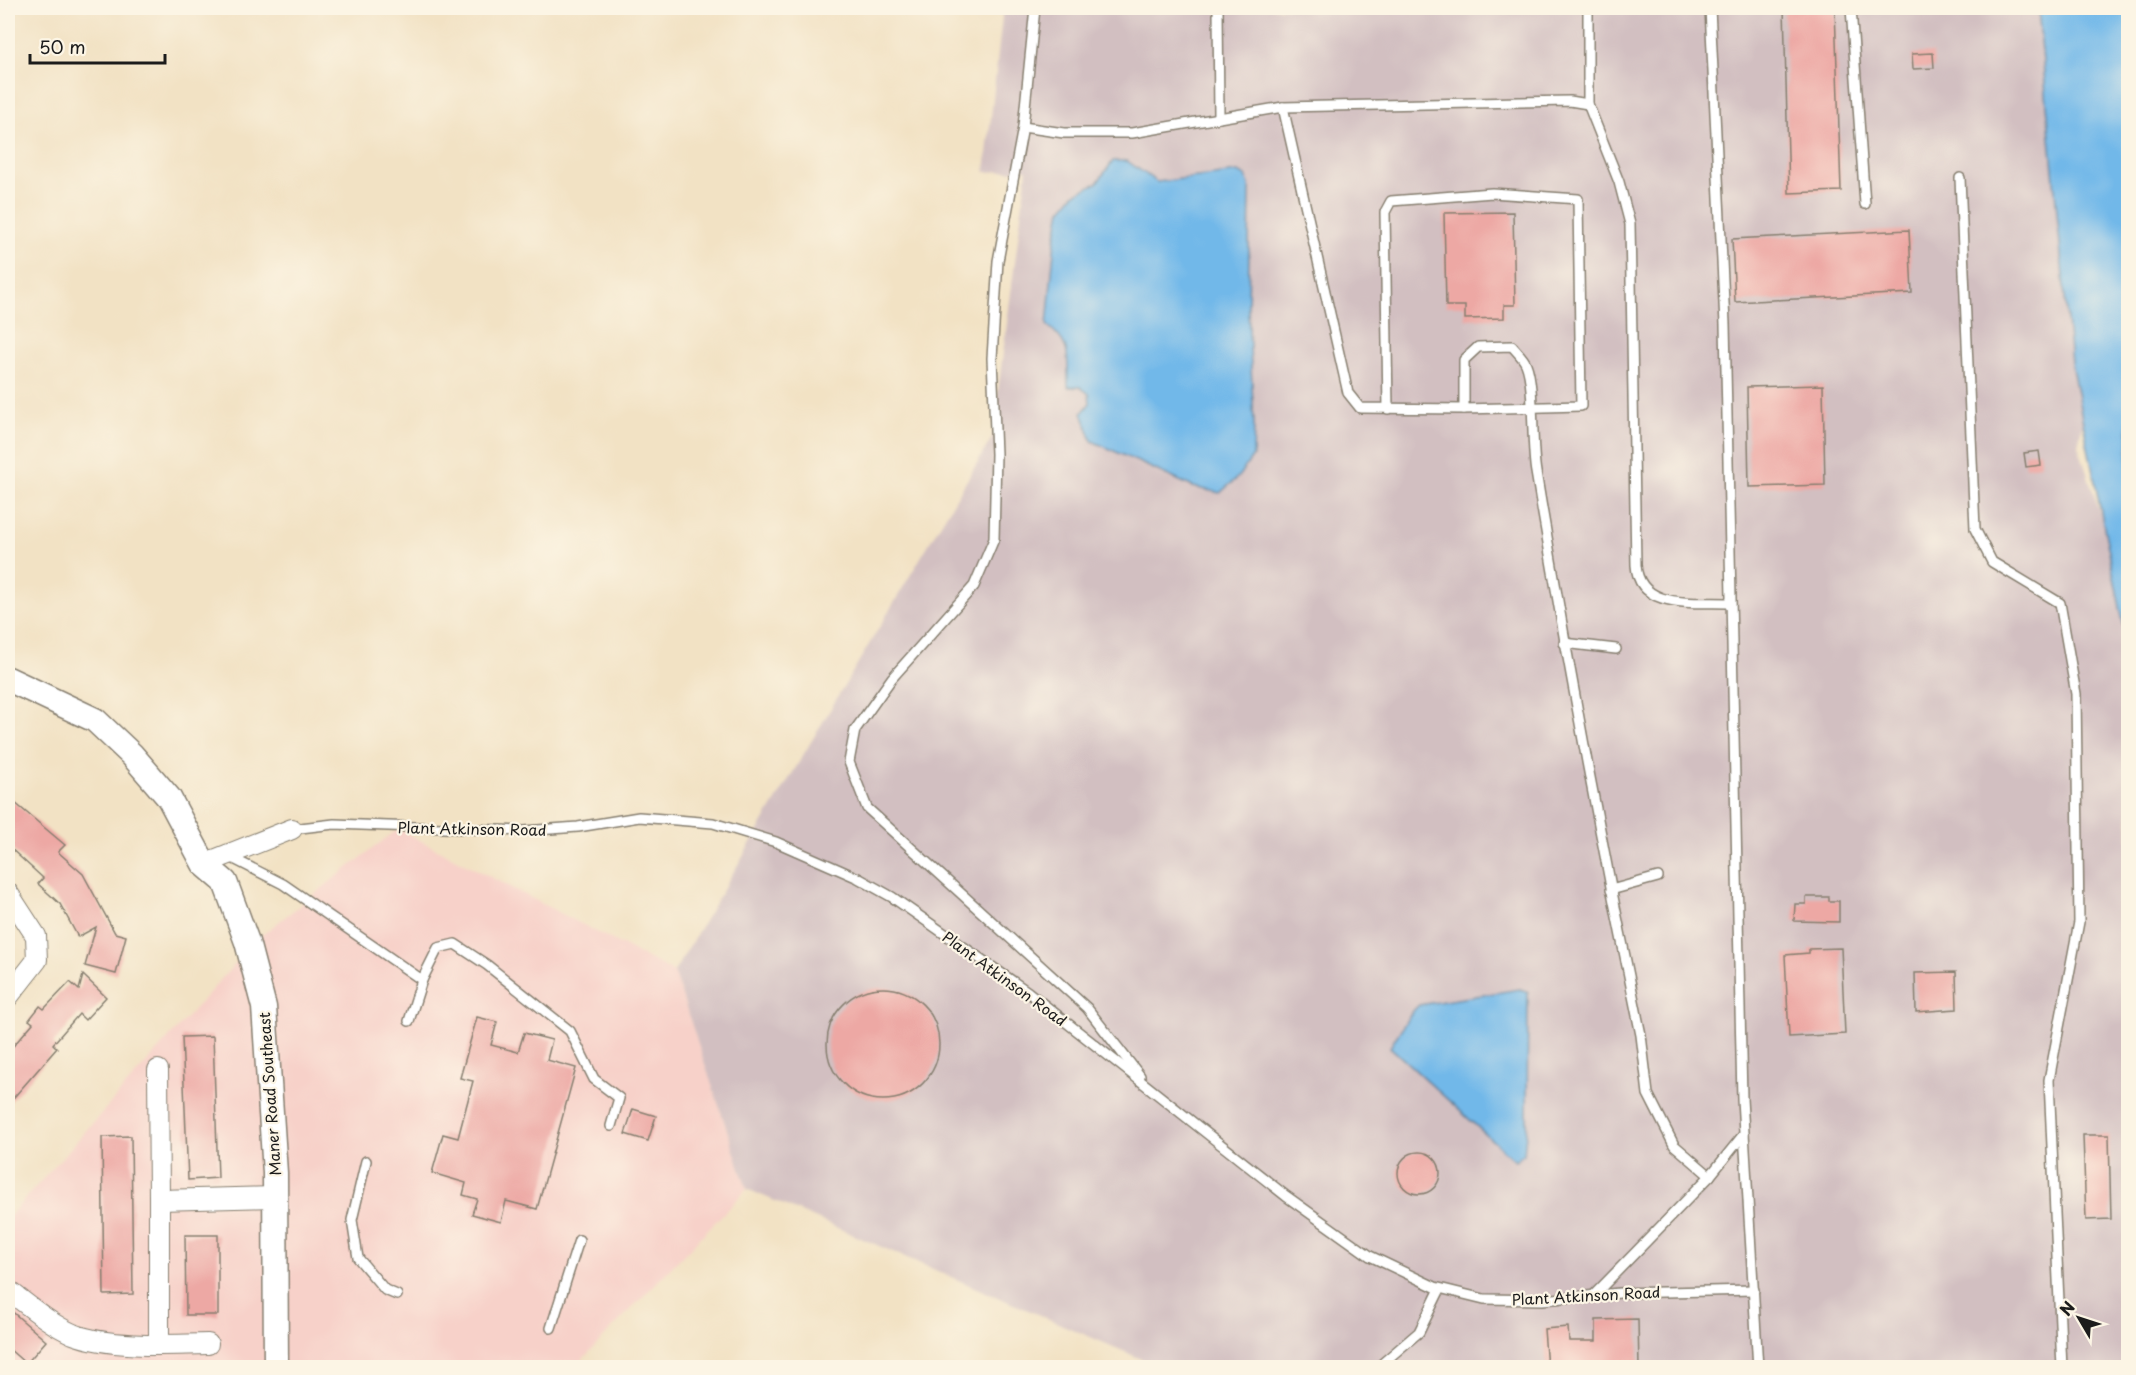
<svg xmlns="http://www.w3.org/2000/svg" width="2136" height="1375" font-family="'Playpen Sans',sans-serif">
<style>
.built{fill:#f7d1c9}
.industrial{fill:#d2bfc1}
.water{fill:#71b8e9;stroke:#466a82;stroke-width:1.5}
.building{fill:#eda8a4}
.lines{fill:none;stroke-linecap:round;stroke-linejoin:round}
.service-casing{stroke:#877f70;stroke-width:12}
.minor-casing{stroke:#877f70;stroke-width:22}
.tertiary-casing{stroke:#877f70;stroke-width:27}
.service{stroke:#fff;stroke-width:9}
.minor{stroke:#fff;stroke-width:20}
.tertiary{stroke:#fff;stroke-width:24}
.labels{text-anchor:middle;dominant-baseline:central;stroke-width:4.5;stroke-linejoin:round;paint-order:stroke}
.street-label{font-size:15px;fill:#1c1c1c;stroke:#fcf5e5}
</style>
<rect width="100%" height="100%" fill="#fcf5e5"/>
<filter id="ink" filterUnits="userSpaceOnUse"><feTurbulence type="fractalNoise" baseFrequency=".0167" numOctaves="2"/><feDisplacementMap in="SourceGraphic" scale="12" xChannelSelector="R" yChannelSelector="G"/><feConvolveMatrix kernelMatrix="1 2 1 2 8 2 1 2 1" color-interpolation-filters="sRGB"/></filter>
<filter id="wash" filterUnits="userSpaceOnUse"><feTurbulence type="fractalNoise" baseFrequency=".008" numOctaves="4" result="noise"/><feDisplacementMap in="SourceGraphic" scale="24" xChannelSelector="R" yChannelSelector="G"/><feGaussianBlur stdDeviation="1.35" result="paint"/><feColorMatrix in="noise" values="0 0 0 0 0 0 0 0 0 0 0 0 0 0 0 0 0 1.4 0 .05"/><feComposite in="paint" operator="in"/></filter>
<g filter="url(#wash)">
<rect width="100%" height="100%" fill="#f2e2c4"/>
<path class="built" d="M398,829L674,972L747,1189L575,1367L8,1368V1218L258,938Z"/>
<path class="industrial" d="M1003,8H2046L2107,311L2078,445L2128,601V1367H1160L747,1189L674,972L992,438L1027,170L985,172Z"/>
<g class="water">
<path d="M2038,8H2128V670L2125,632L2071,363Z"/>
<path d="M1113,161H1127L1157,182L1238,172L1246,176L1250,189L1248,309L1254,423L1253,456L1238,477L1220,493L1193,487L1092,441L1082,413L1090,403L1089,394L1080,387H1068C1067,356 1073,346 1047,325L1055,240L1061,210L1074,194L1097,183Z"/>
<path d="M1520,989L1528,993L1527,1124L1524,1154L1515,1161L1390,1047L1411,1013L1419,1005Z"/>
</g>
<g id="blocks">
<g class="building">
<path d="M1784,8H1835L1841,191L1789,193Z"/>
<path d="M1933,53L1934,68L1913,69L1912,54Z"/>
<path d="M1513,212L1515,305H1504V318L1465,319V306H1446L1444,213Z"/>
<path d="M1909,230L1912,293L1735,302L1732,239Z"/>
<path d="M1823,385L1825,485L1749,487L1747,387Z"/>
<path d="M2039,451L2041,465L2026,467L2024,453Z"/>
<path d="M8,797L65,845L58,852L83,874L115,933L126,936L116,974L85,966L96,927L78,937L60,904L38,884L43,878L8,846Z"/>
<path d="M1806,897H1829V901H1839V922L1794,921L1795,904H1806Z"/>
<path d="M1841,948L1845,1034L1789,1037L1785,955L1809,953V949Z"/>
<path d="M1956,972L1957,1009L1916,1012L1915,973Z"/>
<path d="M83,975L106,997L85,1020L79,1014L53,1044L57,1048L8,1104V1052L33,1023L29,1020L40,1006L44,1009L70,982L79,990Z"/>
<circle cx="883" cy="1044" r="56"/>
<path d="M477,1017L497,1022L491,1045L518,1052L524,1033L552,1040L547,1060L576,1068L537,1209L506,1201L501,1222L472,1214L477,1199L463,1195L466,1183L432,1173L443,1134L458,1138L473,1081L460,1078Z"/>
<path d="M213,1036L218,1178L188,1180L182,1037Z"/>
<path d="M633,1109L656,1116L648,1141L625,1134Z"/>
<path d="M2083,1135H2109L2111,1219L2086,1220Z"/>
<path d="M131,1136L133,1294L104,1295L102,1137Z"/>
<circle cx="1419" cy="1173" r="21"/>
<path d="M185,1235H218V1315H186Z"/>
<path d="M8,1308L46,1341L26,1364L8,1348Z"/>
<path d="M1638,1319L1639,1368H1547L1544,1329L1568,1327L1569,1341H1596V1320Z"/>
</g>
</g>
</g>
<g filter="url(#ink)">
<use href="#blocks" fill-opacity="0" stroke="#877f70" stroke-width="1.5"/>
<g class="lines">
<defs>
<g id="service">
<path d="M1035,8L1023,127L998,261L992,358L996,454L994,539L974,586L892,678L855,730L849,762L867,808L1087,1008L1140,1076"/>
<path d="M1218,8L1219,118"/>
<path d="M1588,8V104"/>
<path d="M1710,8L1725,324L1742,1099L1758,1368"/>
<path d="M1851,8L1865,204"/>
<path d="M1283,107L1348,393L1360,408L1464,409"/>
<path d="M1023,127L1064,133H1132L1283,107L1570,101L1588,104L1619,182L1630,224L1636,565C1639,611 1696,601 1730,603"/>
<path d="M1960,178L1975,529L1992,562L2060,603L2076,694L2079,922L2049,1080L2062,1368"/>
<path d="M1388,409L1385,212L1391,201L1492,193L1578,199L1581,406L1464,409V360L1478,347L1512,346C1516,351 1523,357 1526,364C1535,385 1531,445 1536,472C1567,660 1602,848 1641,1035L1648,1094L1674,1145L1710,1176"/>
<path d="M1564,643L1616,649"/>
<path d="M292,829L334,824L524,831L578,827L639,817L713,823L776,842L858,878L892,897L1028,992L1286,1196L1370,1256L1435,1287L1484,1299L1542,1300L1620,1293L1754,1290"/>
<path d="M228,856L283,884L422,980L409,1021"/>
<path d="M1611,890L1658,877"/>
<path d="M422,980L438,948L455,944L487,965L570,1031L594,1079L619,1098L611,1126"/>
<path d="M366,1161L352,1220L358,1258L385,1290L397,1295"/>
<path d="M1593,1296L1710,1176L1744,1134"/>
<path d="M551,1328L579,1240"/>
<path d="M1377,1368L1419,1332L1440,1289"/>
</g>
<g id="minor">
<path d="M204,864L292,829"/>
<path d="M8,893L36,936L37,960L8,997"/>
<path d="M158,1070L159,1200L275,1197"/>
<path d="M159,1200V1345"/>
<path d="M8,1290C28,1305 50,1324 73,1334C109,1348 170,1345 208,1344"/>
</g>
<path id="tertiary" d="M8,679L95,720L132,755L169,798L204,864L225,882L247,942L264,1007L275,1173L276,1368"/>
</defs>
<use href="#service" class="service-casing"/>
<use href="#minor" class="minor-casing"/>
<use href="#tertiary" class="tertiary-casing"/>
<use href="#service" class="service"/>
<use href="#minor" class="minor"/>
<use href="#tertiary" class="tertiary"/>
</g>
</g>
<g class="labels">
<g class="street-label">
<text transform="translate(472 828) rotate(1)">Plant Atkinson Road</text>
<text transform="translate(1005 978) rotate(36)">Plant Atkinson Road</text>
<text transform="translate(269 1094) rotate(-94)">Maner Road Southeast</text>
<text transform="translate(1586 1295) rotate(-3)">Plant Atkinson Road</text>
</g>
</g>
<rect width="2136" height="1375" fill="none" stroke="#fcf5e5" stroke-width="30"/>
<g transform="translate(2079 1318) rotate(309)" stroke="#fcf5e5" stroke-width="4.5" paint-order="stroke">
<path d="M0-4.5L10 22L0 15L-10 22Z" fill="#1c1c1c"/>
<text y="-9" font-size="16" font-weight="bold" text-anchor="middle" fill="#1c1c1c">N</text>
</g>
<path d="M30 54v9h135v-9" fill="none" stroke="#1c1c1c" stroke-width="3"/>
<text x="39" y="54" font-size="18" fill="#1c1c1c" stroke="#fcf5e5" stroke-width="4.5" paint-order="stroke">50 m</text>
</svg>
